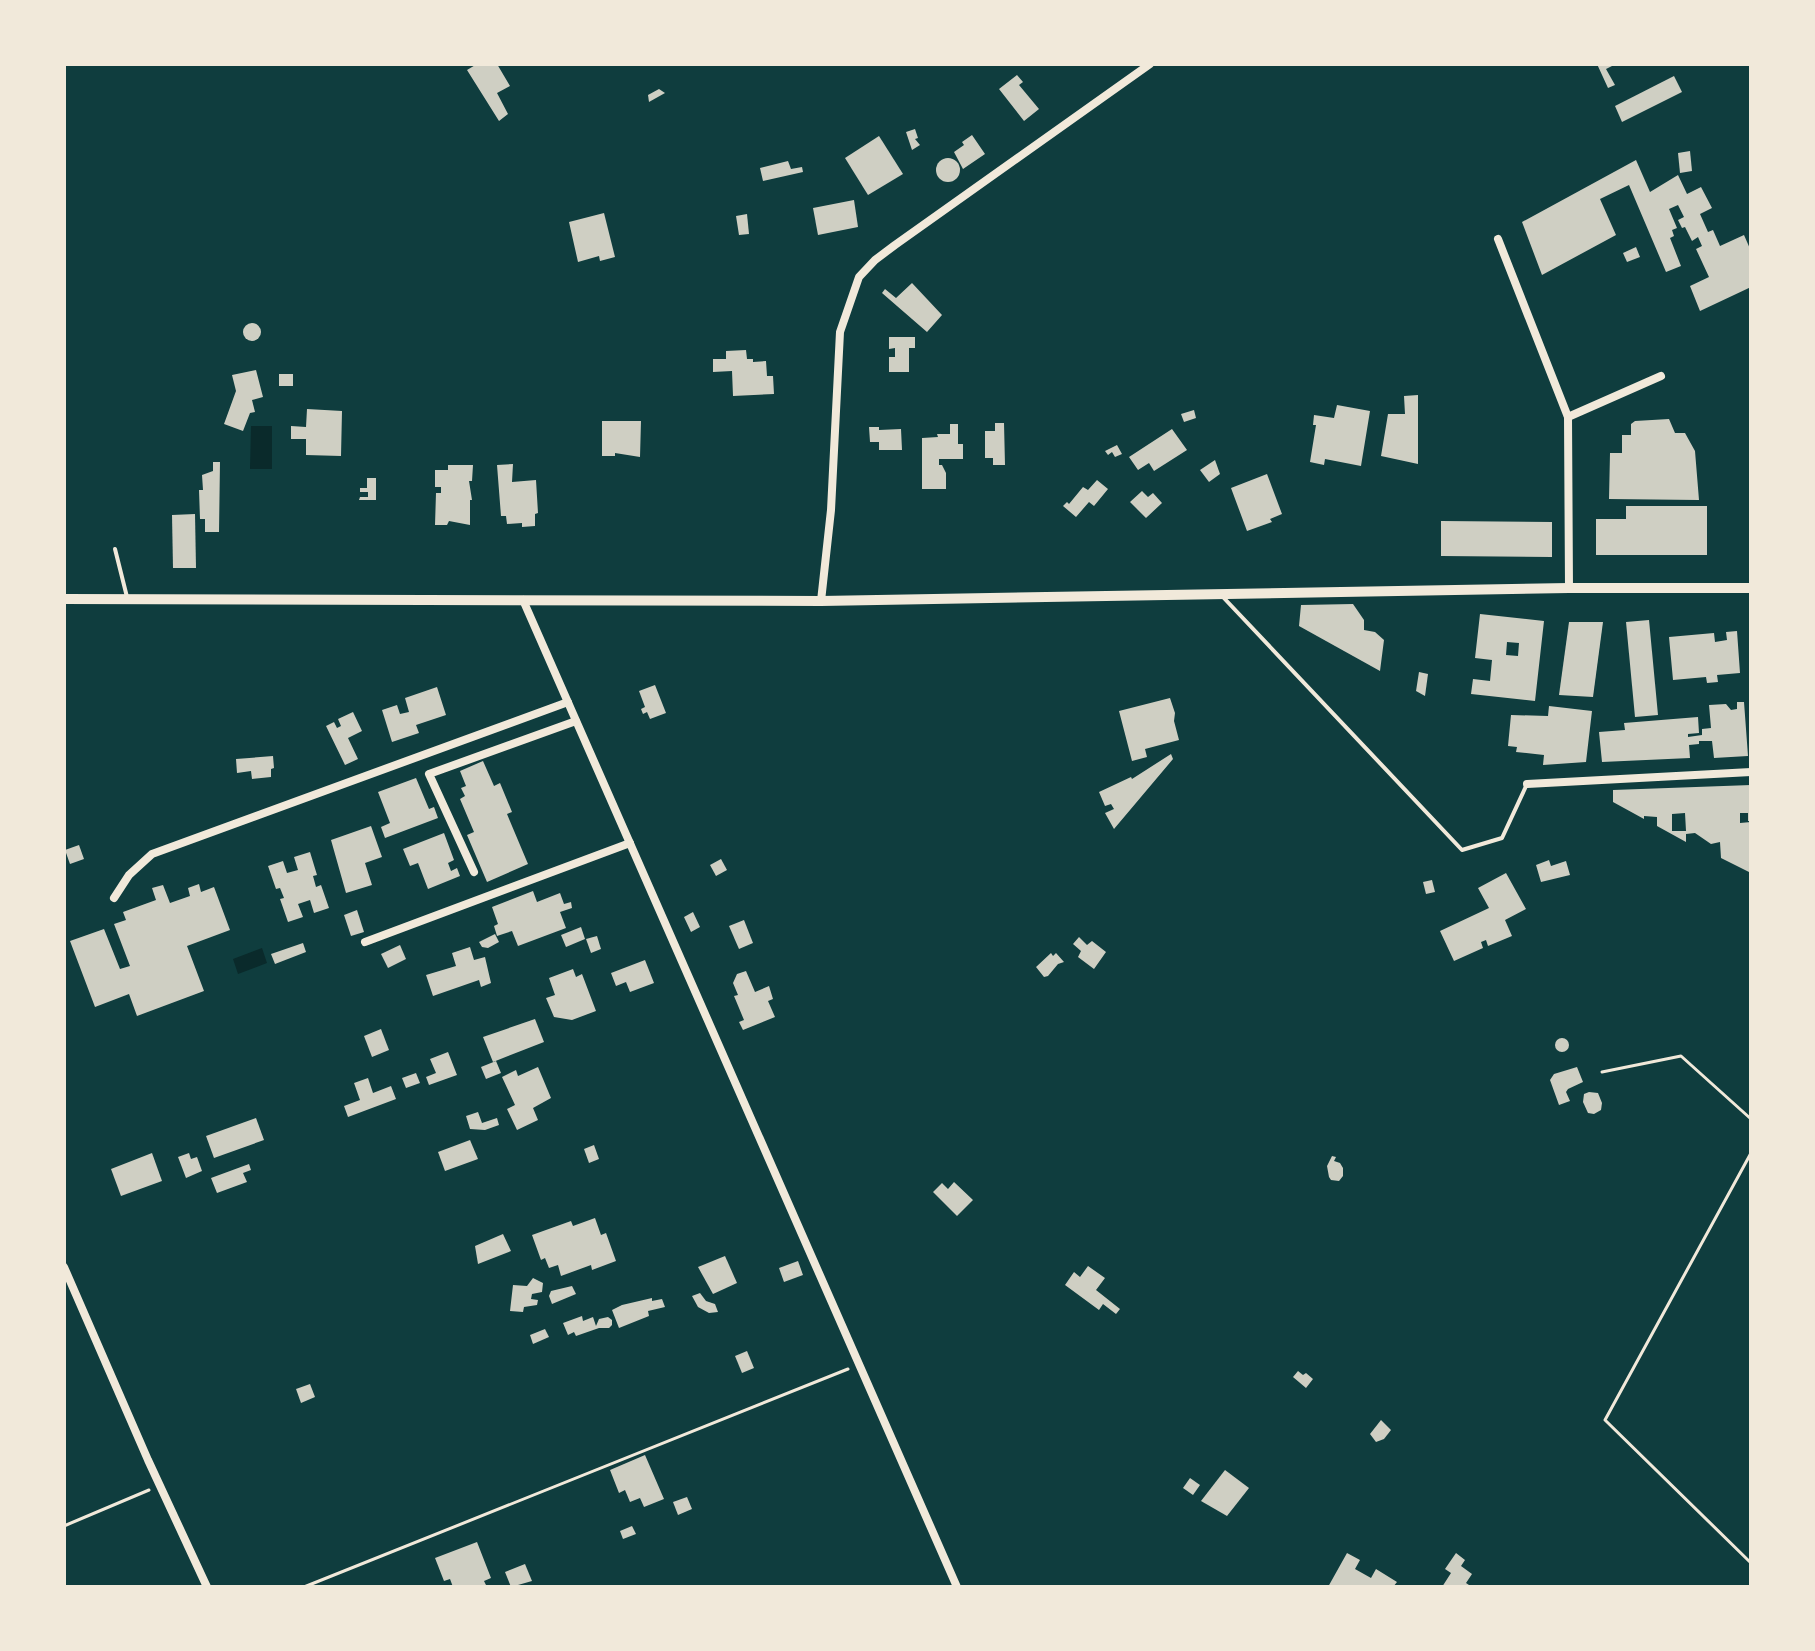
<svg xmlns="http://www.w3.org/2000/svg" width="1815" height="1651" font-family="'Roboto Condensed',sans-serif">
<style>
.water{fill:#0a2a2b}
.building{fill:#cfcfc3;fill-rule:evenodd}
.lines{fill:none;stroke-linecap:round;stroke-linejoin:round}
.path{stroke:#f1e9da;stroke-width:3}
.service{stroke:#f1e9da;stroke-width:4}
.minor{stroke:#f1e9da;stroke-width:8}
.tertiary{stroke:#f1e9da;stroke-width:10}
</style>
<rect width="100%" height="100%" fill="#0f3d3e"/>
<g class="water">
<path d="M251,426H272V469H250Z"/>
<path d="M262,948L267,963L238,974L233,959Z"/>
</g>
<g class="building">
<path d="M477,64H497L510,86L497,93L508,114L499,121L467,70Z"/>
<path d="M1597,64H1616L1606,69L1615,85L1608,88Z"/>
<path d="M1017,75L1023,82L1019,85L1039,109L1024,121L999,89Z"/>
<path d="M1674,76L1682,92L1622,122L1615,106Z"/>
<path d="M659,89L665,93L649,102L648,95Z"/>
<path d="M915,129L918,138L915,139L920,145L912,150L906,132Z"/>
<path d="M972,135L985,154L963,169L954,152L964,145L962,142Z"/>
<path d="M879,136L903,174L868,195L845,158Z"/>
<path d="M1690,151L1692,171L1680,173L1678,153Z"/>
<circle cx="948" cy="170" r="12"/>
<path d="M1636,160L1650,192L1678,175L1687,194L1701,187L1712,208L1700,214L1708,232L1713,230L1720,246L1744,235L1751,251V287L1700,311L1690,286L1709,277L1696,249L1702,246L1698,237L1692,241L1685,227L1682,228L1678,220L1684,217L1678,205L1669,209L1677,228L1672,230L1674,236L1670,238L1681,266L1666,272L1629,185L1600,199L1616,235L1542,275L1522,222Z"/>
<path d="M788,161L791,169L802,167L803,172L763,181L760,168Z"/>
<path d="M854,200L858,227L818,235L813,208Z"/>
<path d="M604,213L615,257L600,261L599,256L578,262L569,222Z"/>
<path d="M747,214L749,234L739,235L736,216Z"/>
<path d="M1636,247L1640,257L1627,262L1623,253Z"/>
<path d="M912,283L942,315L927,332L882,293L885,289L896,298Z"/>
<circle cx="252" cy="332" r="9"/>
<path d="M889,337H915V348H909V372H889V357H895V348L889,349Z"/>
<path d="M746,350L747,359H753V362L766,361L767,376H773L774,394L733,396L732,371L713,372V359H726V351Z"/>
<path d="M256,370L263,397L252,400L255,412L250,413L243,431L224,424L236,391L232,375Z"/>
<rect x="279" y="374" width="14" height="12"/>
<path d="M1418,395V464L1381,456L1388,414H1405L1404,396Z"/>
<path d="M1337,405L1370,411L1361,466L1325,459L1324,465L1310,462L1316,425H1313L1314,415L1334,418Z"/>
<path d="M307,409L342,411L341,456L306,455V439H291V426L306,427Z"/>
<path d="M1194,410L1196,418L1184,422L1181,414Z"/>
<path d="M1669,419L1675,433H1685L1695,451L1699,500L1609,499L1610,453H1622V435H1631V424L1635,421Z"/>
<path d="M602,421H641L640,457L615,453V456H602Z"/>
<path d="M995,423H1004L1005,465H993V458H985V431H995Z"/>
<path d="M950,424H958V444H963V459H939V465H942L946,473V489H922V438L938,437L937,434H950Z"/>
<path d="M869,427H879V430L901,429L902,450H879V442H870Z"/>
<path d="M1172,429L1187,450L1154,471L1149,463L1138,470L1129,457Z"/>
<path d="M1117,445L1122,454L1115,457L1112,452L1108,455L1105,451Z"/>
<path d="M1215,460L1220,474L1209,482L1200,470Z"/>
<path d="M213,462H220L219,532H205V519H200L199,490H203L202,475L213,471Z"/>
<path d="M513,464L512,482L536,480L538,513L535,514V526L522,527V523L507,524L506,516H501L497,465Z"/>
<path d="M448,465H473L472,481H469L472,500H470V525L449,521L447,525H435L436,493H441V487H435V470H448Z"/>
<path d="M1267,474L1282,514L1270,519L1272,522L1247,531L1231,488Z"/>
<path d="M367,478H376V500H359L360,497H368V492H360V488H367Z"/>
<path d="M1097,480L1108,489L1094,506L1089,502L1076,517L1063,506L1067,502L1069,504L1083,487L1088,490Z"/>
<path d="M1142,491L1148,497L1153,493L1162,503L1146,518L1130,502Z"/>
<path d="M1626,506H1707V555H1596V519H1626Z"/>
<path d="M195,514L196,568H173L172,515Z"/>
<path d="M1441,521L1552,522V557L1441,556Z"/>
<path d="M1353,604L1364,620V630L1375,632L1384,640L1380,671L1299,626L1301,605Z"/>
<path d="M1480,614L1544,621L1535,701L1471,694L1473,679L1490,681L1492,660L1475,658ZM1507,642L1519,643L1518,656L1506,655Z"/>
<path d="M1649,620L1658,715L1635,717L1626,622Z"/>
<path d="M1569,622H1603L1593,697L1559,695Z"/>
<path d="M1737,631L1740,673L1717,675L1718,682L1707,683L1706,677L1673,680L1669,637L1714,633L1715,642L1727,640L1726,632Z"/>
<path d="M1419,672L1428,674L1425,696L1416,691Z"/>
<path d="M655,685L666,713L650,719L647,712L643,714L641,709L645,707L639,691Z"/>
<path d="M437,687L446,715L416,725L419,733L392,742L382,710L397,705L400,714L409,712L405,698Z"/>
<path d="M1170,698L1175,713L1174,721L1179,740L1145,749L1147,757L1132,761L1119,711Z"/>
<path d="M1737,702H1744L1748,756L1714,758L1712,741H1699V744L1689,745L1690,758L1602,762L1599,732L1625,730L1624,723L1698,717L1699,733L1688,734V737L1702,735V729L1711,728L1709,705L1726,704L1731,710L1737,709Z"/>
<path d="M1549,706L1592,711L1586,762L1543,765L1544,755L1516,752L1517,747L1508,746L1511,715L1548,716Z"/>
<path d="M353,712L362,731L348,738L358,759L345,765L326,726L334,722L337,728L341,726L338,719Z"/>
<path d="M1171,754L1173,759L1114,829L1105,813L1114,809L1111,804L1105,806L1099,792L1131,777L1132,779Z"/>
<path d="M273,756L274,768L271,769V777L252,779L251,771L237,773L236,759Z"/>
<path d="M483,761L494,786L500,783L512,812L507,814L528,864L487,882L467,835L474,832L460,799L465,796L461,788L466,786L460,771Z"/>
<path d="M416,778L429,809L434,807L438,818L385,838L381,827L390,823L378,792Z"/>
<path d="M1751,785V821H1748V813H1740V823L1751,822V832H1749L1751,873L1721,858L1720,842L1711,844L1695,833L1686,834V842L1657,826V817L1644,816V819L1613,802V790ZM1685,813L1686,831H1672V814Z"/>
<path d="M371,826L382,857L365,863L372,885L346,893L331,840Z"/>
<path d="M444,833L454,860L448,863L451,871L457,868L460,876L428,889L418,863L410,866L403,849Z"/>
<path d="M79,845L84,859L70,864L65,850Z"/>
<path d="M310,852L317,875L313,876L316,887L321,885L329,908L314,913L310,900L298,904L303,917L288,922L280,899L284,898L280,888L276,889L268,866L283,861L287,873L298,870L294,857Z"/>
<path d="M721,859L727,870L716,876L710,865Z"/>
<path d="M1549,860L1551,866L1566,861L1570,875L1541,882L1536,865Z"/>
<path d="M1506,873L1526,909L1505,920L1512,936L1488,946L1486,940L1481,942L1483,948L1454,961L1440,931L1489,908L1478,888Z"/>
<path d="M1432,880L1435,892L1426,894L1423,882Z"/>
<path d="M199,884L201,892L214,887L230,930L187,946L204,991L137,1016L129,994L95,1007L70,941L104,929L120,969L130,966L114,924L126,920L123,912L156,900L152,888L163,885L170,903L190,896L188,888Z"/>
<path d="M533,891L537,902L560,893L564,904L571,902L572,908L560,912L566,928L518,946L512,931L497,936L494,926L498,924L492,907Z"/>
<path d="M357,910L364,932L351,936L344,915Z"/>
<path d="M693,912L700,927L691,932L684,917Z"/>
<path d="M744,920L753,943L739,949L729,926Z"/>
<path d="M581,927L585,939L566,947L561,935Z"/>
<path d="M495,934L499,942L488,948L482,947L479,942Z"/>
<path d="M597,936L601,949L591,953L586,939Z"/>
<path d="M1079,937L1087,945L1092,941L1106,952L1094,969L1078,957L1081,951L1073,944Z"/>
<path d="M303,943L306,952L275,964L271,954Z"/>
<path d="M400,945L406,959L388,968L381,954Z"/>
<path d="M470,947L474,960L485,957L491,983L481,987L479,980L433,996L426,975L456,966L452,953Z"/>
<path d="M1051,953L1053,956L1056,953L1064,962L1058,964L1048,976L1044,977L1036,967Z"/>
<path d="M645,960L654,983L630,992L626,982L616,986L611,973Z"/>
<path d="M573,969L576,977L582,974L596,1011L572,1020L554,1017L546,998L555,995L549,978Z"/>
<path d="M746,971L755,992L769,986L773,999L768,1001L775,1017L743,1030L739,1022L744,1020L734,996L738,995L733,983L737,974Z"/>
<path d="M535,1019L544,1042L493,1062L483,1037Z"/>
<path d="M381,1029L389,1050L372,1057L364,1036Z"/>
<circle cx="1562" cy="1045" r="7"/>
<path d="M448,1052L457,1075L429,1085L426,1077L436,1073L430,1059Z"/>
<path d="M496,1061L501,1073L486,1079L481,1067Z"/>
<path d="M538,1067L551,1098L533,1108L538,1120L517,1130L507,1109L515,1105L502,1077L516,1070L518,1076Z"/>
<path d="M1577,1067L1583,1082L1568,1089L1566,1092L1570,1101L1559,1105L1550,1080L1554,1074Z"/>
<path d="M416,1073L420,1083L406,1088L402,1078Z"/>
<path d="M368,1078L373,1093L391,1086L396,1099L348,1117L344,1106L360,1100L354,1083Z"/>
<path d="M1589,1092L1598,1093L1602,1103L1601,1110L1594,1114L1588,1113L1583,1102L1584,1094Z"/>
<path d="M478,1112L482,1123L497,1118L499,1125L485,1130L470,1129L466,1116Z"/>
<path d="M256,1118L264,1140L214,1158L206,1136Z"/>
<path d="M470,1140L478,1159L445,1171L438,1152Z"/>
<path d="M594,1145L599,1159L589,1163L584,1149Z"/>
<path d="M152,1153L162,1181L121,1196L111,1169Z"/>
<path d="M189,1153L191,1159L197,1157L202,1171L186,1178L178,1157Z"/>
<path d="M1332,1156L1336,1157L1334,1161L1340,1163L1343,1168V1176L1339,1181L1331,1180L1329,1177L1327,1166Z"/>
<path d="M249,1164L251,1170L243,1173L247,1182L217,1193L211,1178Z"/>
<path d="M954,1182L973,1200L957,1216L933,1192L942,1183L948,1189Z"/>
<path d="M595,1218L601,1235L606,1233L616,1261L592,1270L591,1265L561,1276L558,1265L549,1268L545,1258L541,1260L532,1235L571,1221L573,1226Z"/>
<path d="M503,1234L511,1251L478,1264L475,1246Z"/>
<path d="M725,1256L737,1283L713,1294L698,1267Z"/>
<path d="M798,1261L803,1275L784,1282L779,1268Z"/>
<path d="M1088,1266L1105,1278L1096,1290L1120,1309L1116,1314L1103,1304L1099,1310L1065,1285L1074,1272L1080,1277Z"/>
<path d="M533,1278L543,1283L542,1292L532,1294L531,1299L538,1300L537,1305L524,1307L523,1312L510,1311L513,1285L527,1286Z"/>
<path d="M572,1286L576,1294L552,1304L549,1296L551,1291Z"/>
<path d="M700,1293L706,1301L715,1304L718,1312L709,1313L698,1307L692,1296Z"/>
<path d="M652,1298V1301L662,1299L665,1307L648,1311L649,1316L619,1328L612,1310L622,1305Z"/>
<path d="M582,1316L583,1321L593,1317L596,1326L599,1319L608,1317L612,1320V1325L609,1328H599L576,1336L574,1332L568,1335L563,1323Z"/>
<path d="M545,1329L549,1337L533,1344L530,1335Z"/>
<path d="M747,1351L754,1368L742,1373L735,1356Z"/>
<path d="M1298,1371L1303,1375L1306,1373L1313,1379L1306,1388L1293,1377Z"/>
<path d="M310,1384L315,1397L301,1403L296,1389Z"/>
<path d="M1381,1420L1391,1430L1384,1439L1376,1442L1370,1434Z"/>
<path d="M645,1455L664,1499L644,1507L640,1498L630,1502L625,1490L619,1493L610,1470Z"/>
<path d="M1225,1470L1249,1488L1227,1516L1201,1501Z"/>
<path d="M1190,1478L1200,1485L1193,1495L1183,1488Z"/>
<path d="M687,1497L692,1509L678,1515L673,1502Z"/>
<path d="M632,1526L636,1534L623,1539L620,1531Z"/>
<path d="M477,1542L491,1578L484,1581L487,1587H453L450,1579L444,1581L435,1558Z"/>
<path d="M1347,1553L1360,1560L1355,1569L1371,1578L1376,1569L1397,1582L1393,1587H1328Z"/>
<path d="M1456,1553L1465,1560L1461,1566L1472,1574L1466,1583L1469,1585L1442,1587L1451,1573L1445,1569Z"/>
<path d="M525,1564L532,1581L511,1587L505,1572Z"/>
</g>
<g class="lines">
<g class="path">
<path d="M1602,1072L1681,1056L1751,1119"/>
<path d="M1751,1153L1605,1420L1751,1563"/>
<path d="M64,1526L149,1490"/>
<path d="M304,1587L848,1369"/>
</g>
<g class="service">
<path d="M115,549L127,597"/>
<path d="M1222,596L1462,850L1502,838L1527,784"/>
</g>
<g class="minor">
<path d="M1498,239L1568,417L1569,588"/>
<path d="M1568,417L1661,376"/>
<path d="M523,600L957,1587"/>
<path d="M821,601L831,510L840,332L859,277L875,260L895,245L1150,64"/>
<path d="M1527,784L1751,772"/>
<path d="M474,872L429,774L576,721"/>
<path d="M114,898L129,875L152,854L568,702"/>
<path d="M365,942L630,843"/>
<path d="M64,1267L148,1460L207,1587"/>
</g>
<path class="tertiary" d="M64,599L821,601L1569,588H1751"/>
</g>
<rect width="1815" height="1651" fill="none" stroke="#f1e9da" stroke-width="132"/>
</svg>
